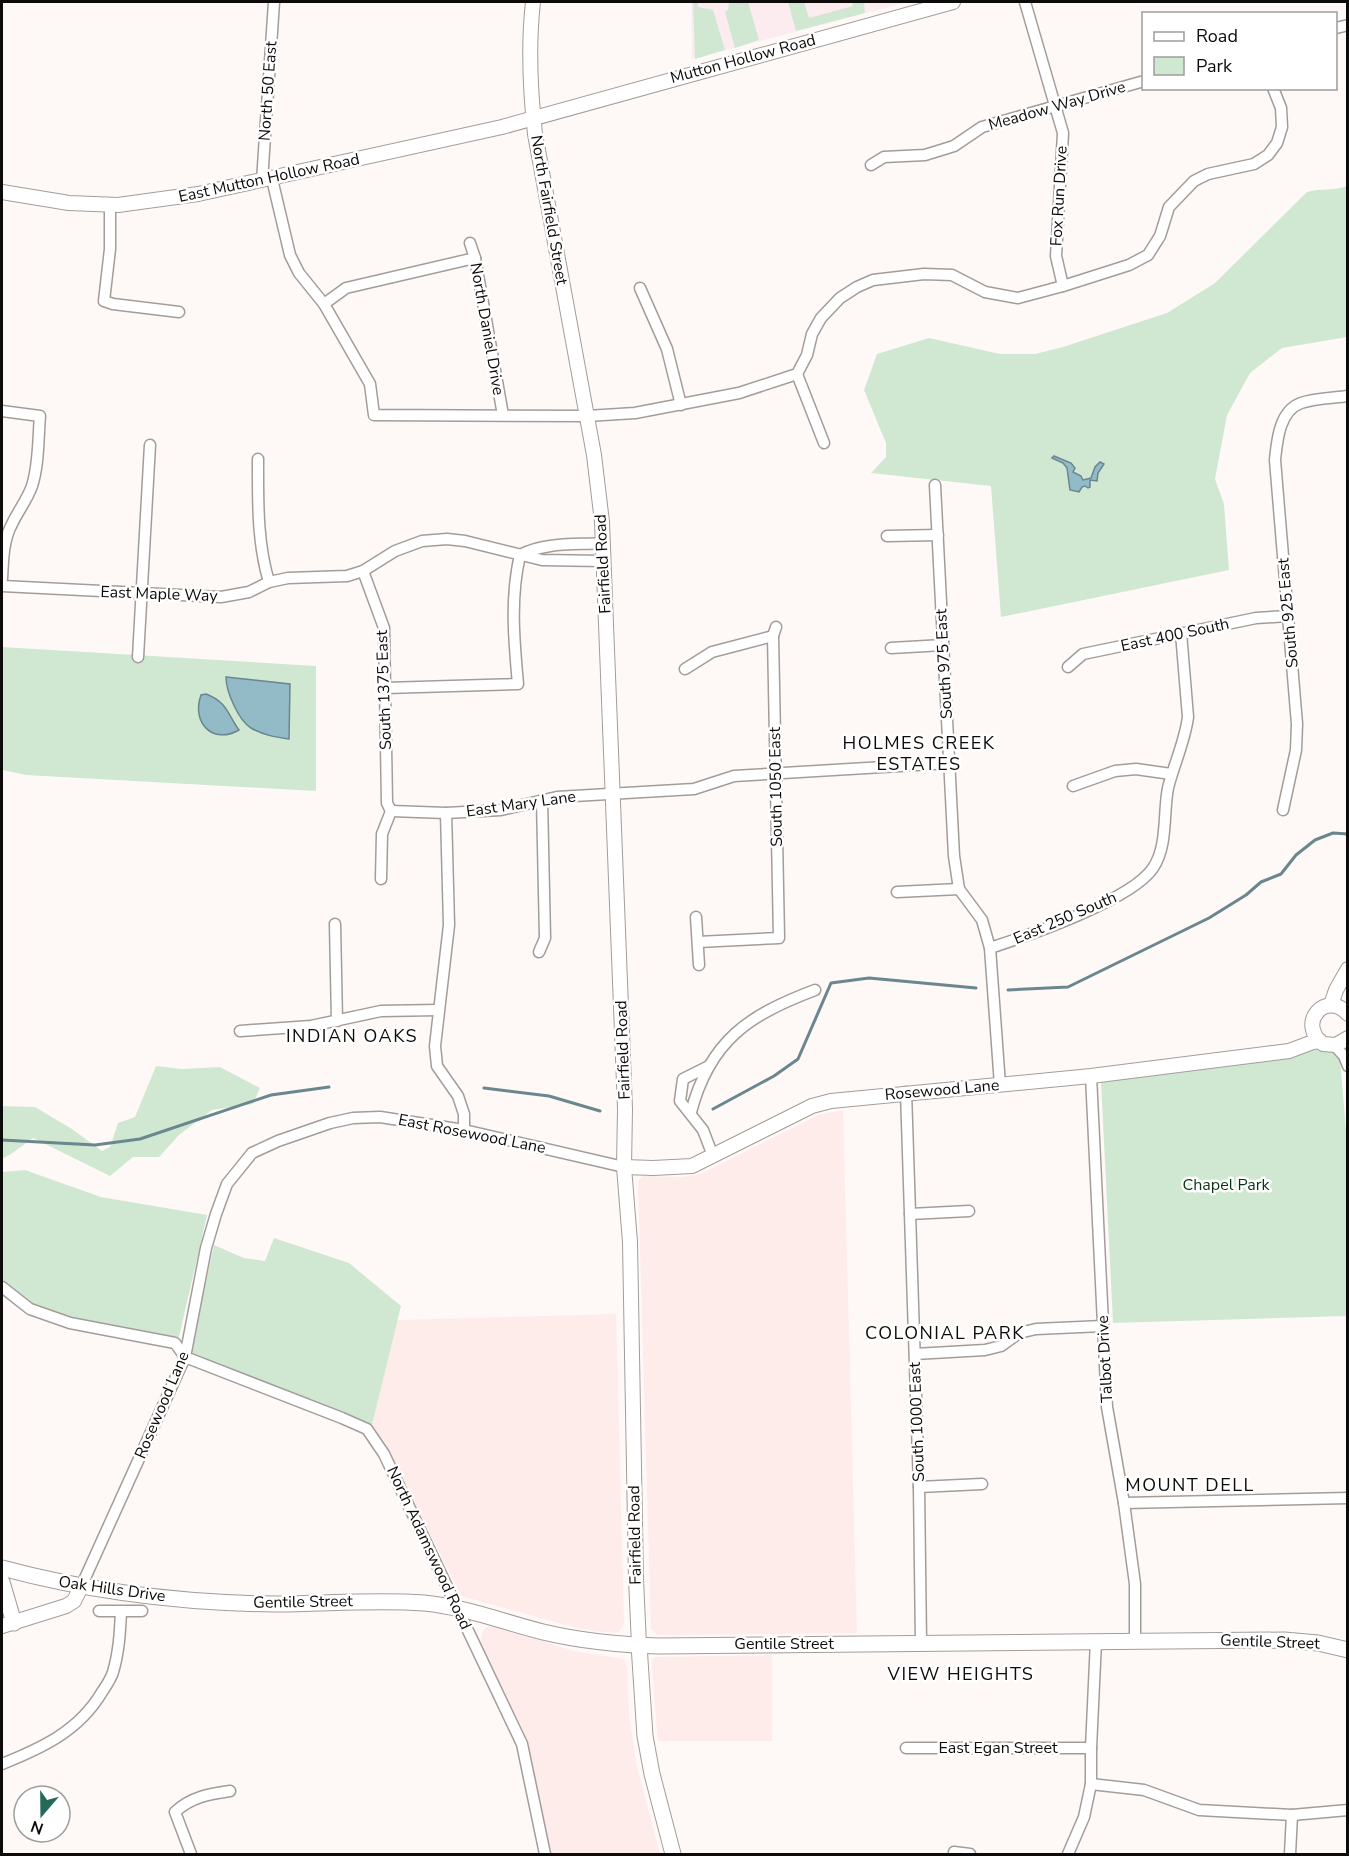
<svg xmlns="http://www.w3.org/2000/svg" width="1349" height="1856" font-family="'Nunito Sans',sans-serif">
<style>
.commercial{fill:#fdecea}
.education{fill:#fcecf0}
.green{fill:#d0e8d1}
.water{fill:#92bac7;stroke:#6a868e;stroke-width:1.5}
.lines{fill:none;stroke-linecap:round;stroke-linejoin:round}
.stream{stroke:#6a868e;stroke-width:3}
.minor-casing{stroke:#a39d9a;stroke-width:13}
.tertiary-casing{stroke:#a39d9a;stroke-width:16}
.secondary-casing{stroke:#a39d9a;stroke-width:17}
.minor{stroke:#fff;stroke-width:10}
.tertiary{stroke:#fff;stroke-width:14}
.secondary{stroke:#fff;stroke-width:15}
.labels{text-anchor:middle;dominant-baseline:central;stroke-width:5;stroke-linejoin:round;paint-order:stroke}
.street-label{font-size:16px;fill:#0d0b0a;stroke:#fff}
.park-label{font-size:16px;fill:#083411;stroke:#fff}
.neighbourhood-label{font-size:18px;letter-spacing:1.5px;fill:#0d0b0a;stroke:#fff}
</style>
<rect width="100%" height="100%" fill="#fef9f7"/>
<g class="commercial">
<path d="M843,1110L857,1633L657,1635L651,1628L638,1181L643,1176L682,1177L700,1174L818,1115Z"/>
<path d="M616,1314L624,1622L622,1628L618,1632L613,1633L581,1629L461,1596L390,1453L372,1425L397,1320Z"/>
<path d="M493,1626L574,1651L624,1659L627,1667L629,1716L636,1762L660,1854H551L524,1731L480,1642L483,1631L487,1627Z"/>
<path d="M772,1655V1741H658L653,1683L652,1662L654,1657Z"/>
</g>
<path class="education" d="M691,2H908L692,59Z"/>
<g class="green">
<path d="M693,2H698V7L713,10L725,50L695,59Z"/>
<path d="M729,2H748L759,40L735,48L725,12L728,10Z"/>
<path d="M788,2H804L809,18L853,6L852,2H864L865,13L796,31Z"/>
<path d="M1347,186V337L1282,348L1250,373L1227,415L1215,479L1224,504L1229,570L1001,617L991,486L871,473L886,457V443L864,390L877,354L929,338L1000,354H1035L1063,347L1167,313L1215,283L1307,192C1321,188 1334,191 1347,186Z"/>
<path d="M2,647L316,666V791L26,775L2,770Z"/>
<path d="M1312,1043L1328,1046L1340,1059L1347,1142V1316L1113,1323L1101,1082L1289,1054Z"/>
<path d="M156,1066L182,1069L220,1067L260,1088L253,1104L212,1110L179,1135L159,1157H133L110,1176L33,1138L11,1154L2,1159V1106L35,1107L72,1129L102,1151L110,1147L118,1123L135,1117Z"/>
<path d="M25,1170L101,1197L207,1215L179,1337C137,1331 22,1320 2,1277C0,1271 2,1261 2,1254C2,1227 2,1200 2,1172Z"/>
<path d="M274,1238L349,1263L401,1306L372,1425L194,1354L191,1350L214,1245L244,1258L265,1261Z"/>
</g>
<g class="water">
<path d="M1054,456L1071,463L1075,468L1073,472L1081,476L1083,480L1091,478L1095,467L1100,462L1104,464L1098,473L1097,481L1090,480V487L1088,488L1085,486L1082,487L1079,492L1070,490L1067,468L1063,463L1052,458Z"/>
<path d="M226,677L290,684L289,739C275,737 263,735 251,728C239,721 226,692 226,677Z"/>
<path d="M206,694C227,702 227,713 239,730C213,745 191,723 201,695Z"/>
</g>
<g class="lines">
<g class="stream">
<path d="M1008,990L1068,987L1209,918L1246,895L1261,882L1281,874L1296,855L1315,840L1333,833L1348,834"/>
<path d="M484,1088L549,1096L600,1111"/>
<path d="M713,1109L774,1076L798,1059L831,983L869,978L976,988"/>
<path d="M2,1140L95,1145L140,1139L271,1095L329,1087"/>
</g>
<defs>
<g id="minor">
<path d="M1025,2L1063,133L1056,256L1063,286"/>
<path d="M1336,28L1348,25"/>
<path d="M871,165L884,157L925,155L954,146L982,127L1144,81"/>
<path d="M272,179L290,255L299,273L324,304L370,384L374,415L587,416L635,413L739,393L797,374L807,355L812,334L821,318L840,298L857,287L873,280L924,274L952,275L985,292L1018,298L1063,286L1129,265L1148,255L1160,236L1169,207L1194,181L1208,174L1254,164L1268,155L1277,143L1282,127L1281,108L1273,88"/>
<path d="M262,181L274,2"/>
<path d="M110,204V249L104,301L113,304L179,312"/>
<path d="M470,243L475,258L503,415"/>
<path d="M640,288L667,349L681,405"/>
<path d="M324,304L346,288L475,258"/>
<path d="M797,374L824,443"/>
<path d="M2,411L40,416C38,439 39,464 32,486C27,500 18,511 12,524C3,540 3,561 2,579"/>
<path d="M258,459C258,501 257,542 269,582"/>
<path d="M935,485L954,856L959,889L982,920L990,948L1000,1085"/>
<path d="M887,536L938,535"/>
<path d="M520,555C545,542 574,545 603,543"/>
<path d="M363,571L384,628L387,803L391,811"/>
<path d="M2,586L221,597L249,592L269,582L288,578L347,576L363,571L395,551L422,541L447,539L465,541L542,560L603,561"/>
<path d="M891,648L943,645"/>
<path d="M138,657L150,445"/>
<path d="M1068,667L1083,654L1256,618L1288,616"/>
<path d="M685,669L712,652L773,636"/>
<path d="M386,688L518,684C514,641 510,598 520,555"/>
<path d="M1073,786L1115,771L1136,769L1171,774"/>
<path d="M1283,810L1296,750L1297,724L1275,460C1277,441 1279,411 1301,403C1315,398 1333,398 1348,396"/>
<path d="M391,811L446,813L501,810L557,797L694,789L734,776L950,763"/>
<path d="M446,813L449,925L435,1046L437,1066L458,1096L464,1114V1130"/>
<path d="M381,879L382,834L391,811"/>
<path d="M897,892L959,889"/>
<path d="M696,917L699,965"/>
<path d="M335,924L337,1021"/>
<path d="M698,942L779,938L773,636L776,627"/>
<path d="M990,948C1027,936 1132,900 1153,868C1168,846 1163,813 1168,788C1174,764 1185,741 1188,717L1181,633"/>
<path d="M539,952L545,938L542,800"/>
<path d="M240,1031L311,1026L381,1011L438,1010"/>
<path d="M1334,1045L1344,1056L1348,1066"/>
<path d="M709,1066L683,1079L680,1101L703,1130L713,1156"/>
<path d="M1091,1076L1107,1407L1124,1503L1135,1584V1641"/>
<path d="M906,1092L919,1487L921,1643"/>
<path d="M691,1112C710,1040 749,1015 815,990"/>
<path d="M910,1214L969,1211"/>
<path d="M2,1287L30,1309L70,1323L175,1343L185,1357L342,1418L367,1429L384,1454L522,1744L545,1854"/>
<path d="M915,1354L985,1350L1001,1346L1019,1333L1036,1329L1103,1326"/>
<path d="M919,1487L982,1484"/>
<path d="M1124,1503L1348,1498"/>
<path d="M81,1587L185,1357L206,1248L216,1214L227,1184L252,1153L278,1141L330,1123L353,1118L380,1117L464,1130L624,1167"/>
<path d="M99,1611H142"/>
<path d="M906,1748H1091"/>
<path d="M2,1764C42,1748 79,1731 102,1692C106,1686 111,1679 113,1672C119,1652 120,1632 121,1612"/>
<path d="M1091,1784L1144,1790L1199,1810L1292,1815L1348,1810"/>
<path d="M954,1852L970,1854"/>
<path d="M191,1854L175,1812C191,1797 209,1794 230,1791"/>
<path d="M1068,1854L1084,1817L1091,1784V1748L1096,1641"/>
<path d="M1290,1854L1292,1815"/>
</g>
<g id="tertiary">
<path d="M533,2C528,46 530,89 535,134L594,455L602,522L625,1109L624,1167L630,1242L636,1579L639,1645"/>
<path d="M2,192L69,203L118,205L198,194L502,127L953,2"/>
<path d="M1331,1005L1336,990L1348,969"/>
<path d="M1348,1014C1326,990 1296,1023 1323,1044L1336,1045L1348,1038"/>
<path d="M624,1167L653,1168L692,1166L812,1106L831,1101L1091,1076L1289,1051L1313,1042L1320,1041"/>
<path d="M2,1626L66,1606L74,1601L81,1587"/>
</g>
<g id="secondary">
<path d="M2,1568C91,1592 183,1603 275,1604C325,1604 375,1599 424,1603C466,1607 503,1622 543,1632C581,1641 620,1645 660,1646L1284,1640L1318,1643L1348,1650"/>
<path d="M2,1582L14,1623"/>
<path d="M639,1645L645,1736L652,1774L673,1854"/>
</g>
</defs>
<use href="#minor" class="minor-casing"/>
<use href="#tertiary" class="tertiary-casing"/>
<use href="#secondary" class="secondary-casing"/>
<use href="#minor" class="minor"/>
<use href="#tertiary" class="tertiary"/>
<use href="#secondary" class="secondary"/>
</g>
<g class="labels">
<g class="street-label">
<text transform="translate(743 59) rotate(-15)">Mutton Hollow Road</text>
<text transform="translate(268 91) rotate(-86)">North 50 East</text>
<text transform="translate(1057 106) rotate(-16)">Meadow Way Drive</text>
<text transform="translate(269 178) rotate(-12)">East Mutton Hollow Road</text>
<text transform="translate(1059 196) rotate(-87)">Fox Run Drive</text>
<text transform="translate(549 210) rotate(80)">North Fairfield Street</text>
<text transform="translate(487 329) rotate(80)">North Daniel Drive</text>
<text transform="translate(603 564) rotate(-93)">Fairfield Road</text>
<text transform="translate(159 594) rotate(2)">East Maple Way</text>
<text transform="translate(1288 613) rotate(-95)">South 925 East</text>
<text transform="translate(1175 635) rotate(-12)">East 400 South</text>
<text transform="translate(944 664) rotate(-93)">South 975 East</text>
<text transform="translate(384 690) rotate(-92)">South 1375 East</text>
<text transform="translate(776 787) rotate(-91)">South 1050 East</text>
<text transform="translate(521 804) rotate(-8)">East Mary Lane</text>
<text transform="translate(1065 918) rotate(-23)">East 250 South</text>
<text transform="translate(623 1050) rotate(-92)">Fairfield Road</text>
<text transform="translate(942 1090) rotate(-5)">Rosewood Lane</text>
<text transform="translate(472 1134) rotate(11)">East Rosewood Lane</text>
<text transform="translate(1105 1359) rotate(-93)">Talbot Drive</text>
<text transform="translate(162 1405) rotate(-67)">Rosewood Lane</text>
<text transform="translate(917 1422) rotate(-92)">South 1000 East</text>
<text transform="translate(635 1535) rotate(-91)">Fairfield Road</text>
<text transform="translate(429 1548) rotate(65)">North Adamswood Road</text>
<text transform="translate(112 1589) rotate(8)">Oak Hills Drive</text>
<text transform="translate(303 1602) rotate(-1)">Gentile Street</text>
<text transform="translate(1270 1642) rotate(2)">Gentile Street</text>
<text x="784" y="1644">Gentile Street</text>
<text x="998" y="1748">East Egan Street</text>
</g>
<g class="park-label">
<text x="1226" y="1185">Chapel Park</text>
</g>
<g class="neighbourhood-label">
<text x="919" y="743">HOLMES CREEK<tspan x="919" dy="21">ESTATES</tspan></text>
<text x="352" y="1036">INDIAN OAKS</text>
<text x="945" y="1333">COLONIAL PARK</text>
<text x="1190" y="1485">MOUNT DELL</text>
<text x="961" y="1674">VIEW HEIGHTS</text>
</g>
</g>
<rect width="1349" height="1856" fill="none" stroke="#0d0b0a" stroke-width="6"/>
<rect x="1142" y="12" width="195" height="78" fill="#ffffff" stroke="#9e9d9d" stroke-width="1.5"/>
<rect x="1154" y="32" width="30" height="9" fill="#ffffff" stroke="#9e9d9d" stroke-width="1.5"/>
<text x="1196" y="42" font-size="18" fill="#0d0b0a">Road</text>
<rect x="1154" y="57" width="30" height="18" fill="#d0e8d1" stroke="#9e9d9d" stroke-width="1.5"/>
<text x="1196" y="72" font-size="18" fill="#0d0b0a">Park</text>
<g transform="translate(42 1814) rotate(200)"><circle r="28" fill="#ffffff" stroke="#9e9d9d" stroke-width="1.5"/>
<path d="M0-4.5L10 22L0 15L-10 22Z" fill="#25695a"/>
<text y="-9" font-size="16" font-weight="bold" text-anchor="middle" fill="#0d0b0a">N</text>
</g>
</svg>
